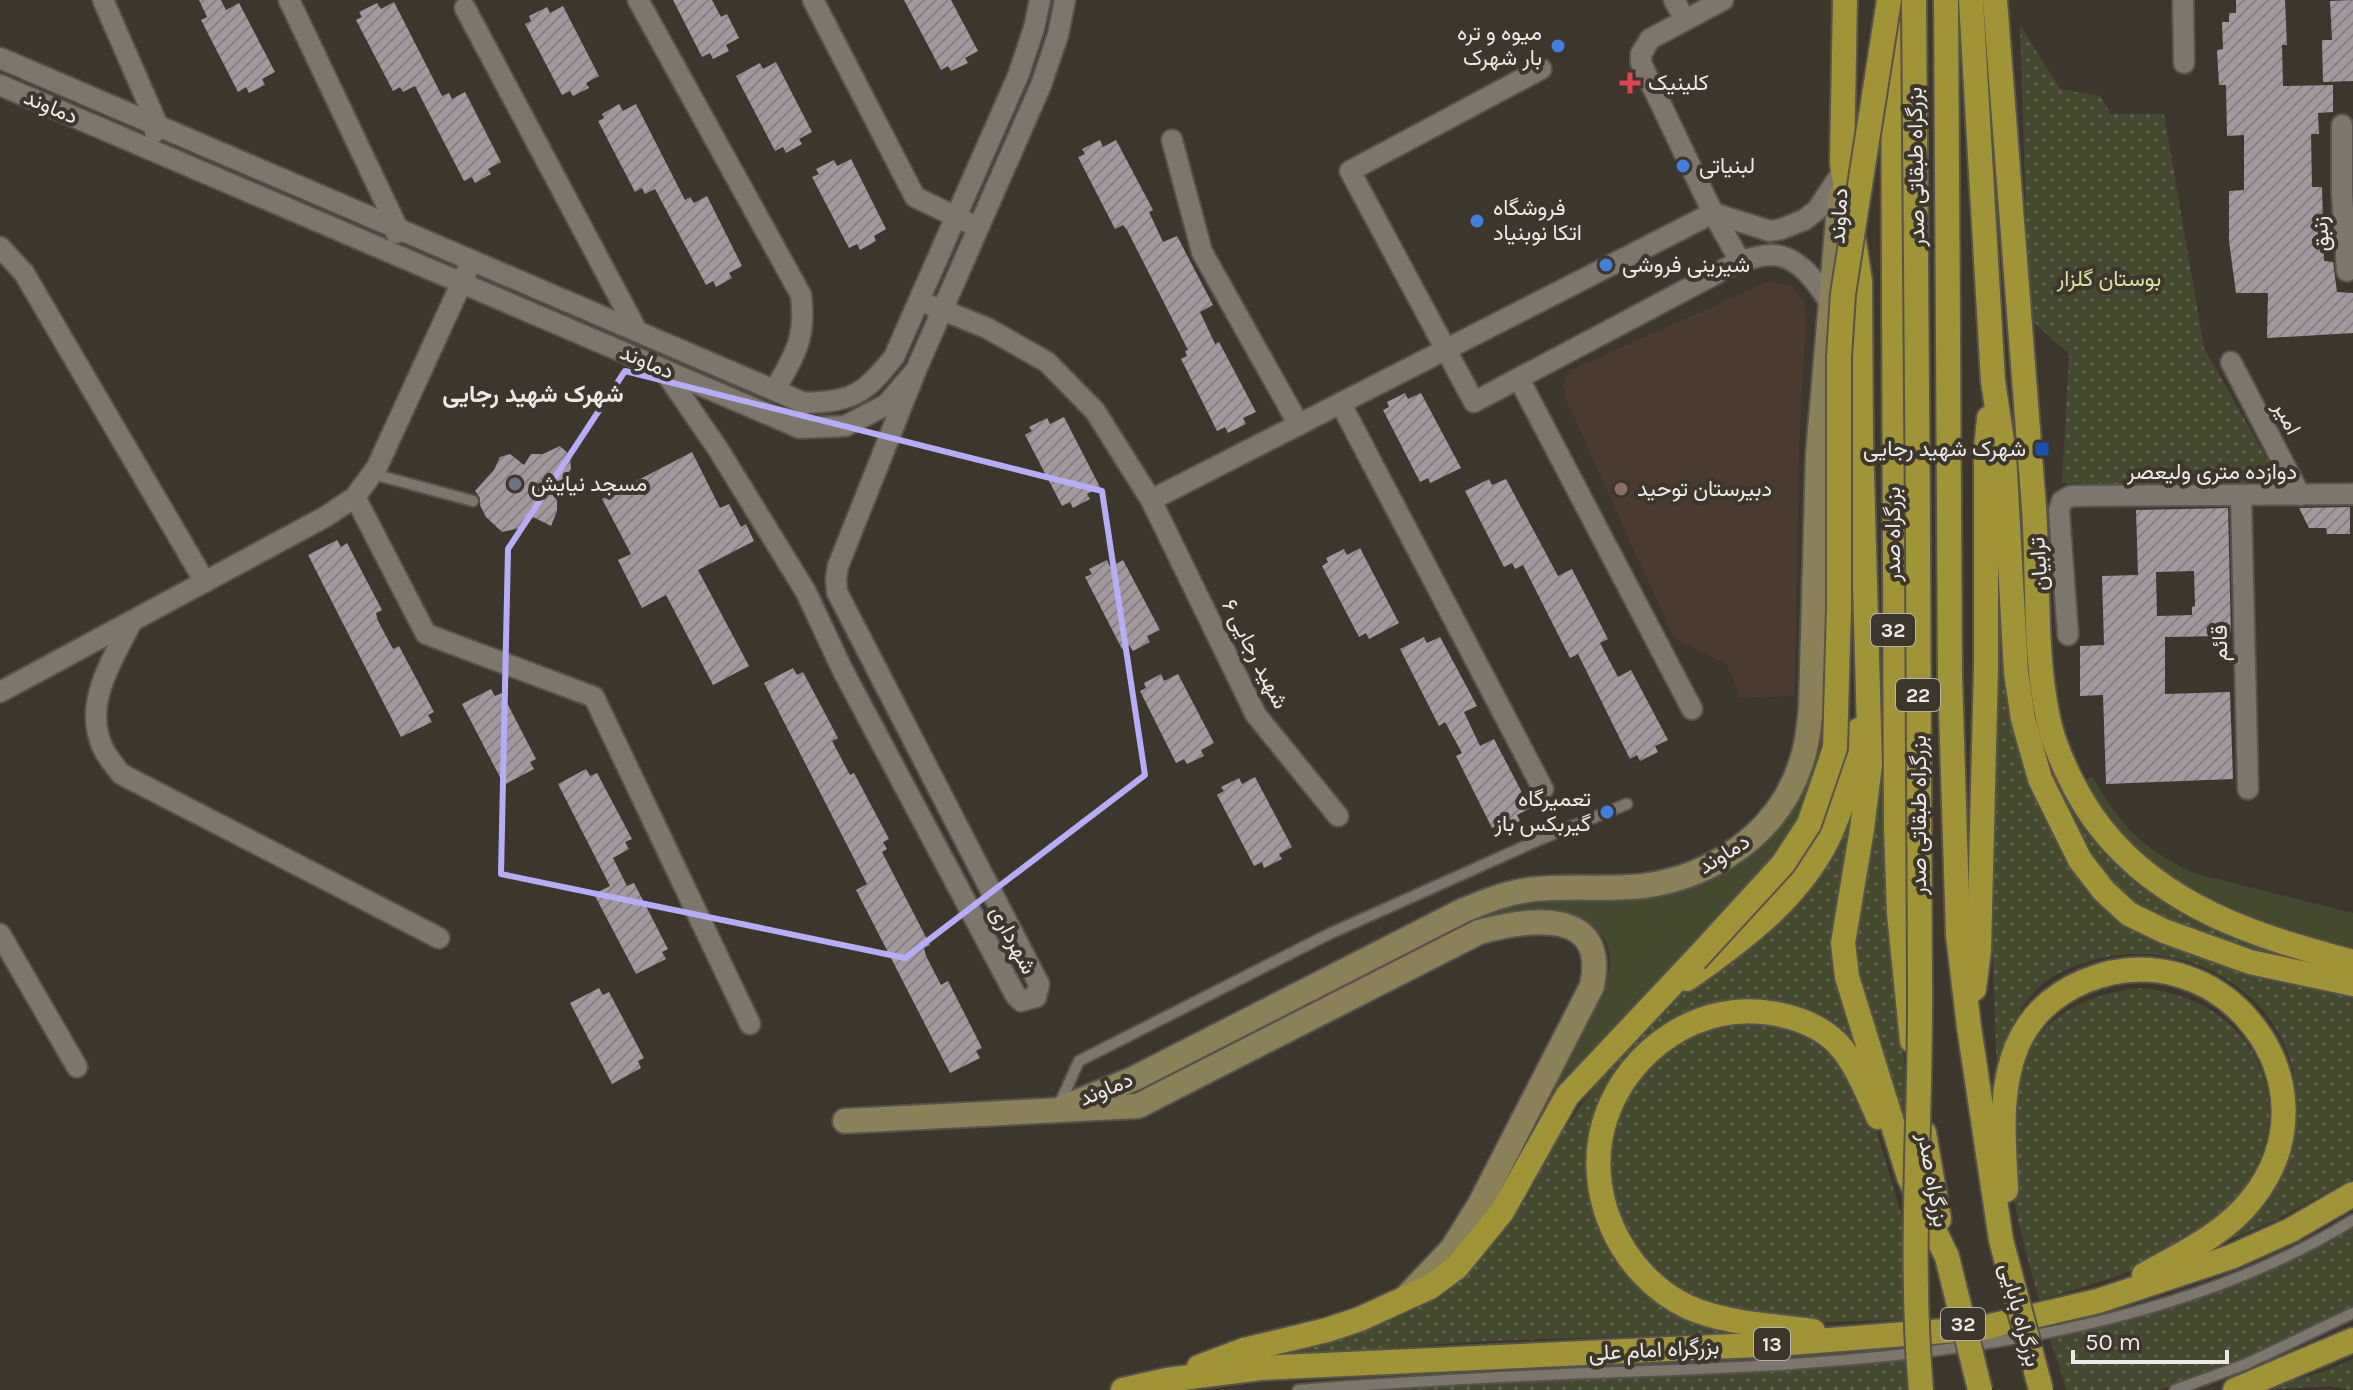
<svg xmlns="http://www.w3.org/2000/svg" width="2353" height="1390" font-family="Karla,Vazirmatn,sans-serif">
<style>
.education{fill:#4b3a2f}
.grass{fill:url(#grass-dots)}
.garden{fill:#454930}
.building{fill:url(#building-hatch);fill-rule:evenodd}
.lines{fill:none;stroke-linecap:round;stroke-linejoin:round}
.service-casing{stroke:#57524b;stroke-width:14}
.minor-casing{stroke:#57524b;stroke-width:24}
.secondary-casing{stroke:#57524b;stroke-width:28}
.trunk-casing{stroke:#57524b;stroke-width:28}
.service{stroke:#7c766c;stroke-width:10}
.minor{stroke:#7c766c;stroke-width:20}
.secondary{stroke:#8a8158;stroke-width:24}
.trunk{stroke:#a19437;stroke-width:24}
.trunk-bridge-casing{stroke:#57524b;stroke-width:28;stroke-linecap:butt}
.trunk-bridge{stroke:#a19437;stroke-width:24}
.marked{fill:none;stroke:#b6acf8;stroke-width:6;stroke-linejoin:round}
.shop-dot{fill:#3f7fe0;stroke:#3c362d;stroke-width:3}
.health-dot{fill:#e0444e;stroke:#3c362d;stroke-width:3}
.transit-dot{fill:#1a4fb4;stroke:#3c362d;stroke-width:3}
.worship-dot{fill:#6b7280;stroke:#3c362d;stroke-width:3}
.education-dot{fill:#8d6e63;stroke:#3c362d;stroke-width:3}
.labels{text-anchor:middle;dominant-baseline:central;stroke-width:8;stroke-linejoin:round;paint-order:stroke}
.shield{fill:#3c362d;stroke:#b7b3ac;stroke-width:2}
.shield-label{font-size:20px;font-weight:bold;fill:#ece8e3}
.poi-label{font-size:22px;fill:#ece8e3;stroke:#3c362d;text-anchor:start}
.street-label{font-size:22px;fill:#ece8e3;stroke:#3c362d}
.park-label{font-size:22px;fill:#d9e39c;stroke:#3c362d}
.neighbourhood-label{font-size:24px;font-weight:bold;fill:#ece8e3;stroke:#3c362d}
</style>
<defs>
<pattern id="grass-dots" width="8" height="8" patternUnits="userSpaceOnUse" patternTransform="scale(2)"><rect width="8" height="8" fill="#454930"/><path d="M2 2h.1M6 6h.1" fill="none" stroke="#60634e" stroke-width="1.8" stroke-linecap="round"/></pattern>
<pattern id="building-hatch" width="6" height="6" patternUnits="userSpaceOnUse" patternTransform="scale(2)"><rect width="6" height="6" fill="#a3989e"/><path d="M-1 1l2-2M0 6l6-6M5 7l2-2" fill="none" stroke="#877f83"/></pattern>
</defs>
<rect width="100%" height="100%" fill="#3c362d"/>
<path class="education" d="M1769,281L1790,286L1804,301L1806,318L1799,453L1795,696L1740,698L1727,664L1674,638L1568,404L1563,386L1569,371Z"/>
<g class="grass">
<path d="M2020,25L2060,89L2100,96L2111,114H2164L2204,348L2283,487L2062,483L2069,354L2029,318Z"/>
<path d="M1997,490L2010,690L2096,895L2353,992V1178L2272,1222L2208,1249C2232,1233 2256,1219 2272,1194C2281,1181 2284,1164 2288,1148C2294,1127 2298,1104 2295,1082C2282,991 2188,939 2102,958C2075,964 2047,975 2029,998C2011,1020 2005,1050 1997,1077L1990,881Z"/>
<path d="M2027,707L2038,708L2114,859L2140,884L2185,914L2306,964L2252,955L2131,908L2073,837Z"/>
<path d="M1880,766L1890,930L1908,1096L1907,1150L1850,956Z"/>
<path d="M1857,787L1836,927L1883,1117L1821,1021H1676L1591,1140L1634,1279L1780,1332L1486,1341L1244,1358L1407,1314L1474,1263L1496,1239L1528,1196L1557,1139L1619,1052L1664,1006L1751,941Z"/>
<path d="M2143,988C2270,1002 2311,1130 2219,1217C2169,1264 2103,1282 2039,1300C2031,1270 2022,1240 2016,1210C2012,1186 2014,1160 2015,1136C2015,1108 2014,1075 2028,1051C2050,1010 2099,991 2143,988Z"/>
<path d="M1744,1019L1799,1030L1820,1043L1841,1063L1874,1122L1907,1234L1906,1320L1822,1322L1741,1312L1689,1297L1670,1285L1637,1255L1610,1196L1611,1130L1640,1074L1692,1033Z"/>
<path d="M2353,1225V1307L2245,1360L2158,1390H2067L2050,1339C2155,1312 2260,1283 2353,1225Z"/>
<path d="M1907,1357L1910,1390H1384C1558,1375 1733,1376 1907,1357Z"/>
<path d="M2353,1359V1390L2330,1386L2261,1390L2325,1371Z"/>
</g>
<g class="garden">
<path d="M1819,690H1828L1823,753L1801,823L1733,908L1607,1034L1564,1088L1469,1243L1594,1005C1600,993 1609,979 1610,965C1614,915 1546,906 1510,913C1500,915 1490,919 1480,922L1136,1095L1152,1079L1412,945L1517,900L1624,895L1763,837Z"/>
<path d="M2092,777C2124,829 2139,846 2194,873L2353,913V949C2293,936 2206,910 2158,872C2127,847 2105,815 2085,781Z"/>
</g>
<g class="building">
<path d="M199,0H221L226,10L239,3L275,72L262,79L265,85L249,93L246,87L238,92L201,20L207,17Z"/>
<path d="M673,0H712L721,17L727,14L739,38L726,45L729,51L713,59L710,53L702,57Z"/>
<path d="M904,0H951L978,51L965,58L968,63L951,71L948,66L941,70Z"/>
<path d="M2236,0H2285L2287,45H2282L2283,86L2333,85V112L2318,113L2319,134H2311L2312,187H2322L2324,261L2333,262L2337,292L2353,293V333L2267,338L2268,293H2236L2229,241V191L2244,190V135L2227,136L2226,85H2219L2217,50L2223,49L2222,22H2229V13H2236Z"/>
<path d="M2353,0V81L2323,82L2322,40H2332L2330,1Z"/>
<path d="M394,2L442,96L449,93L452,99L465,92L501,162L488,169L491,174L475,183L472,177L464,181L415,86L403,92L400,87L393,91L356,20L362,17L359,12L377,3L381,9Z"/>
<path d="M563,6L599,76L586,83L589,88L573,96L570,91L562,95L525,24L531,21L529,16L547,7L550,13Z"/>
<path d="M776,62L812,132L799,139L802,144L786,153L783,147L775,151L736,76L760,63L763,69Z"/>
<path d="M619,104L623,111L636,104L685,200L690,197L694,203L707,196L742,266L729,273L732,278L716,287L713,281L706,285L655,189L645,194L642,188L635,192L598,121L604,118L602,114Z"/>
<path d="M1100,140L1103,147L1116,140L1153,210L1149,212L1163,242L1177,236L1213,305L1200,312L1215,344L1219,342L1256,412L1243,418L1246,424L1228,433L1225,427L1217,431L1181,359L1187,356L1185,351L1188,350L1127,230L1123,225L1115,229L1078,157L1085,154L1082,149Z"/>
<path d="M851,159L886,229L874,236L876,241L860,250L857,244L849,248L812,177L819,174L816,169L834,160L837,166Z"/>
<path d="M1405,393L1408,399L1421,393L1461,468L1430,483L1428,478L1420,482L1383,410L1389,407L1387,402Z"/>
<path d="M1064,417L1100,487L1087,494L1090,499L1073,508L1070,502L1062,506L1025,435L1032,431L1029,427L1047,418L1050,424Z"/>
<path d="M560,446L570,455L571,469L557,487V511L551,526L533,517L525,527L502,532L486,517L480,505V498L475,491L494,470L500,457L510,454L524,465L531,454H543Z"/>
<path d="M692,452L720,508L729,504L741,527L746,524L754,541L698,570L749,666L713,685L666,595L642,608L618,560L631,554L602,499Z"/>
<path d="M1489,479L1492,485L1506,479L1558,576L1572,569L1608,639L1600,643L1618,677L1631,670L1668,740L1655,746L1658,752L1640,761L1637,755L1630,759L1578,654L1570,658L1523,565L1515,569L1512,563L1504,567L1465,491Z"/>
<path d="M2350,507V534H2327L2326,528H2309L2299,508Z"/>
<path d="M2228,508L2231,636L2165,637V694L2230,692L2233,779L2106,784L2103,695L2080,696V646L2104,645L2102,576L2138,575L2136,510ZM2194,571L2195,606L2192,607V615L2157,616L2156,572Z"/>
<path d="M337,540L341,547L347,543L382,610L376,613L378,621L393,649L399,646L434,712L428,715L432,722L401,737L308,555Z"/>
<path d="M1360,548L1399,623L1369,639L1366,633L1359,637L1322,566L1328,562L1326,558L1344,549L1347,555Z"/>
<path d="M1107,560L1110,567L1123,560L1160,630L1147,636L1150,642L1133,651L1129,645L1122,649L1085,577L1092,574L1089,569Z"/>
<path d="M1424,637L1427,643L1440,637L1477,706L1464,712L1480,746L1494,739L1530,808L1517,815L1520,821L1503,830L1500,824L1492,828L1456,756L1462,753L1445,722L1439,726L1400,649Z"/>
<path d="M793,668L797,675L803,672L838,738L832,741L850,775L854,773L889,839L883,842L887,849L882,852L930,945L924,948L926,956L941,985L948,981L982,1048L976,1051L980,1058L950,1073L856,890L867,884L764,683Z"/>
<path d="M1161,674L1164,681L1178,674L1214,743L1201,750L1204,756L1187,764L1184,759L1176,763L1140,691L1146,688L1144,683Z"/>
<path d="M491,689L495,696L502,693L536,759L530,762L534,769L504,785L462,704Z"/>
<path d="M586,769L590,776L597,773L632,839L625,842L629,849L613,858L627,886L634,883L668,949L662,952L666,959L636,974L594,894L610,886L558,784Z"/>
<path d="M1255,777L1292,847L1279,854L1282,859L1264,868L1262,862L1254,866L1217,795L1224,791L1221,787L1239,778L1242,784Z"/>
<path d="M599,988L603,995L609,992L644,1058L638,1061L641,1068L612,1084L570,1003Z"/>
</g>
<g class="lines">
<defs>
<g id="service">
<path d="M373,474L473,501"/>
<path d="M1059,1105L1079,1061L1329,934L1541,839L1627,804"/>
<path d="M1298,1390C1386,1383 1475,1378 1564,1374C1821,1365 2129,1359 2353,1220"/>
<path d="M2175,1390L2246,1364L2353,1313"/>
</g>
<g id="minor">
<path d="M103,0L158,126L155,132"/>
<path d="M289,0L398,229L396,233"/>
<path d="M638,0L801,295C806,339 796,352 775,390"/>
<path d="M813,0L915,197L967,222"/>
<path d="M1674,0L1685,20"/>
<path d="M1723,0L1650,39L1641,54V63L1713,213L1740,261"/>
<path d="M2183,0L2184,63"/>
<path d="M465,8L637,331"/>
<path d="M0,58L804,403C854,401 863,395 894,357L1018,76L1034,28L1040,0"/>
<path d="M1541,69L1350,171L1474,402L1740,261C1750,259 1761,255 1771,255C1800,255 1819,286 1833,307"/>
<path d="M0,85L800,428L845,426L886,405L916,370L1041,85L1058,35L1065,0"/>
<path d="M2342,125V194L2347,271"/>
<path d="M1172,140L1202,252L1299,425"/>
<path d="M0,247L24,273L205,582"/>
<path d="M932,306L987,328L1047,362L1095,411L1151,500L1256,715L1338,816"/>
<path d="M2231,362L2300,495"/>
<path d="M663,369L718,449L806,592L842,669L1016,996L1021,1001L1036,997L1039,984L837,592L836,579L838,566L916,370"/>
<path d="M1519,379L1692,709"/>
<path d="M1341,404L1543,789"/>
<path d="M2241,496L2248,789"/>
<path d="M355,497L426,634L594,697L750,1024"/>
<path d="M1151,500L1713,213L1770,231L1781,229L1804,220L1817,210L1841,174"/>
<path d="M132,621C113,659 82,704 103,748C107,757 115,766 121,774L439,938"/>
<path d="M2068,635L2059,511L2062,501L2071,496L2353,494"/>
<path d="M0,692L325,517L355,497L377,467L467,271"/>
<path d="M0,934L77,1067"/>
</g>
<g id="secondary">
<path d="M1057,1110L1133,1079L1464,910C1485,902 1505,893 1528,890C1566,885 1605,890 1643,886C1712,877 1777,834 1800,766C1807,747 1809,727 1811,707L1818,454L1840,195"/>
<path d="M845,1121L1138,1106L1479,932C1527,919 1609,906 1592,986L1480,1204L1452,1249L1409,1294"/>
</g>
<g id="trunk">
<path d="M1845,0L1842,163L1860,281L1861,438L1870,765L1862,829L1843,943L1847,977L1909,1177L1947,1257"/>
<path d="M1946,0L1950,676L1958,935L1969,1027L2001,1240"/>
<path d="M1971,0L1993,381L2004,454L2016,672L2023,719L2040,779L2080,860L2104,891L2129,914L2164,931L2250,962L2353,984"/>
<path d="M1995,0C2008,169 2022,338 2034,508C2039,578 2033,671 2053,737C2063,767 2081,803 2101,828C2164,908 2258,937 2353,962"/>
<path d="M1893,18L1896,828L1899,913L1912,1041"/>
<path d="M1687,979C1744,939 1807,893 1834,825C1847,794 1853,762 1859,730"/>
<path d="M1974,989L1979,950L1986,666V450L1989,418"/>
<path d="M1924,1133L1939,1219"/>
<path d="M2006,1190C2004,1142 1998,1092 2017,1046C2030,1016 2054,994 2085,981C2219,926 2344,1083 2252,1199C2225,1234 2181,1254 2144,1275"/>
<path d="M1813,1331C1772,1325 1726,1324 1688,1307C1620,1275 1581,1190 1606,1117C1629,1049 1700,1001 1771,1013C1795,1017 1819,1025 1837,1043C1856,1063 1867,1092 1878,1117"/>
<path d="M1199,1367L1244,1350L1327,1330L1360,1319L1430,1287L1457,1267L1502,1212L1567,1096L1695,960"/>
<path d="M1123,1390L1167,1380L1261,1368L1777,1344L1982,1328L2098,1301L2231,1257L2291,1230L2353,1194"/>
<path d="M2235,1390L2353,1340"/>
</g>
</defs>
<use href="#service" class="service-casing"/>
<use href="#minor" class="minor-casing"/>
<use href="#secondary" class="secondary-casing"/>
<use href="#trunk" class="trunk-casing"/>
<use href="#service" class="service"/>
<use href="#minor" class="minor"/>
<use href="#secondary" class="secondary"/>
<use href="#trunk" class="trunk"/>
<defs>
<g id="trunk-bridge">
<path d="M1914,0C1919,328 1917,657 1920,985C1921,1120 1909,1256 1921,1390"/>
<path d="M1695,960L1783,864L1809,824L1835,748L1839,609V357L1843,294L1889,0"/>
<path d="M2001,1240L2041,1390"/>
<path d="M1947,1257L1980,1390"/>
</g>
</defs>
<use href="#trunk-bridge" class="trunk-bridge-casing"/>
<use href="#trunk-bridge" class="trunk-bridge"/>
</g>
<path class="marked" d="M625,371L1102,491L1145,775L905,958L501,874L508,549Z"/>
<g class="shop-dot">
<circle cx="1558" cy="46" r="8"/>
<circle cx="1683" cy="166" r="8"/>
<circle cx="1477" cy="221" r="8"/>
<circle cx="1606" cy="265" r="8"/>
<circle cx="1607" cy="812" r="8"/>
</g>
<path class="health-dot" d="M1626 71h8v8h8v8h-8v8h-8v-8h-8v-8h8z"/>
<rect class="transit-dot" x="2034" y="441" width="16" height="16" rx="4"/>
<circle class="worship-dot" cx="515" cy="484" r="8"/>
<circle class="education-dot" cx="1621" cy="489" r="8"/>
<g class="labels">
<g class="shield">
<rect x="1871" y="614" width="44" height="32" rx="6"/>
<rect x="1896" y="679" width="44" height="32" rx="6"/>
<rect x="1941" y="1308" width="44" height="32" rx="6"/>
<rect x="1754" y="1328" width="36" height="32" rx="6"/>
</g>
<g class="shield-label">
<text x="1893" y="630">32</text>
<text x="1918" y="695">22</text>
<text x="1963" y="1324">32</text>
<text x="1772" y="1344">13</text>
</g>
<g class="poi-label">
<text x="1542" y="33" text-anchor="end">میوه و تره<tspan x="1542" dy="25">بار شهرک</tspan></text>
<text x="1648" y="83">کلینیک</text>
<text x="1699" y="166">لبنیاتی</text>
<text x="1493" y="208">فروشگاه<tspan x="1493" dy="25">اتکا نوبنیاد</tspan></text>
<text x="1622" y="265">شیرینی فروشی</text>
<text x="2026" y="449" text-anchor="end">شهرک شهید رجایی</text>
<text x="531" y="484">مسجد نیایش</text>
<text x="1637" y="489">دبیرستان توحید</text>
<text x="1591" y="799" text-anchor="end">تعمیرگاه<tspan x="1591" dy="25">گیربکس باز</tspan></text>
</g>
<g class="street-label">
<text transform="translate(51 107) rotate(23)">دماوند</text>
<text transform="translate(1916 167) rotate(-91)">بزرگراه طبقاتی صدر</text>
<text transform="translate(1839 216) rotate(-87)">دماوند</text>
<text transform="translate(2321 234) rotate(-94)">زنبق</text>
<text transform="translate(647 362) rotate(23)">دماوند</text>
<text transform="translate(2287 418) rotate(63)">امیر</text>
<text x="2212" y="472">دوازده متری ولیعصر</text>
<text transform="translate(1893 534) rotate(-90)">بزرگراه صدر</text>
<text transform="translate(2039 564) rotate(-94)">ترابیان</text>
<text transform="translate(2220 643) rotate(-91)">قائم</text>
<text transform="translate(1255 654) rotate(63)">شهید رجایی ۶</text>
<text transform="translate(1919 815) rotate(-90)">بزرگراه طبقاتی صدر</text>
<text transform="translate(1724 854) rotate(-32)">دماوند</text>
<text transform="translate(1013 940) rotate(62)">شهرداری</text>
<text transform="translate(1106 1089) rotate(-23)">دماوند</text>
<text transform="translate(1933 1180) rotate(80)">بزرگراه صدر</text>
<text transform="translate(2020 1315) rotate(75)">بزرگراه بابایی</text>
<text transform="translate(1654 1350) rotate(-3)">بزرگراه امام علی</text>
</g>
<g class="park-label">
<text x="2109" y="279">بوستان گلزار</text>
</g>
<g class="neighbourhood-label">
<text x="533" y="394">شهرک شهید رجایی</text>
</g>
</g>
<path d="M2073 1350v12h154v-12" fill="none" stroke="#ece8e3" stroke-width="4"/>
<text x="2085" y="1350" font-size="24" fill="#ece8e3" stroke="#3c362d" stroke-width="6" paint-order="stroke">50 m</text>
</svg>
